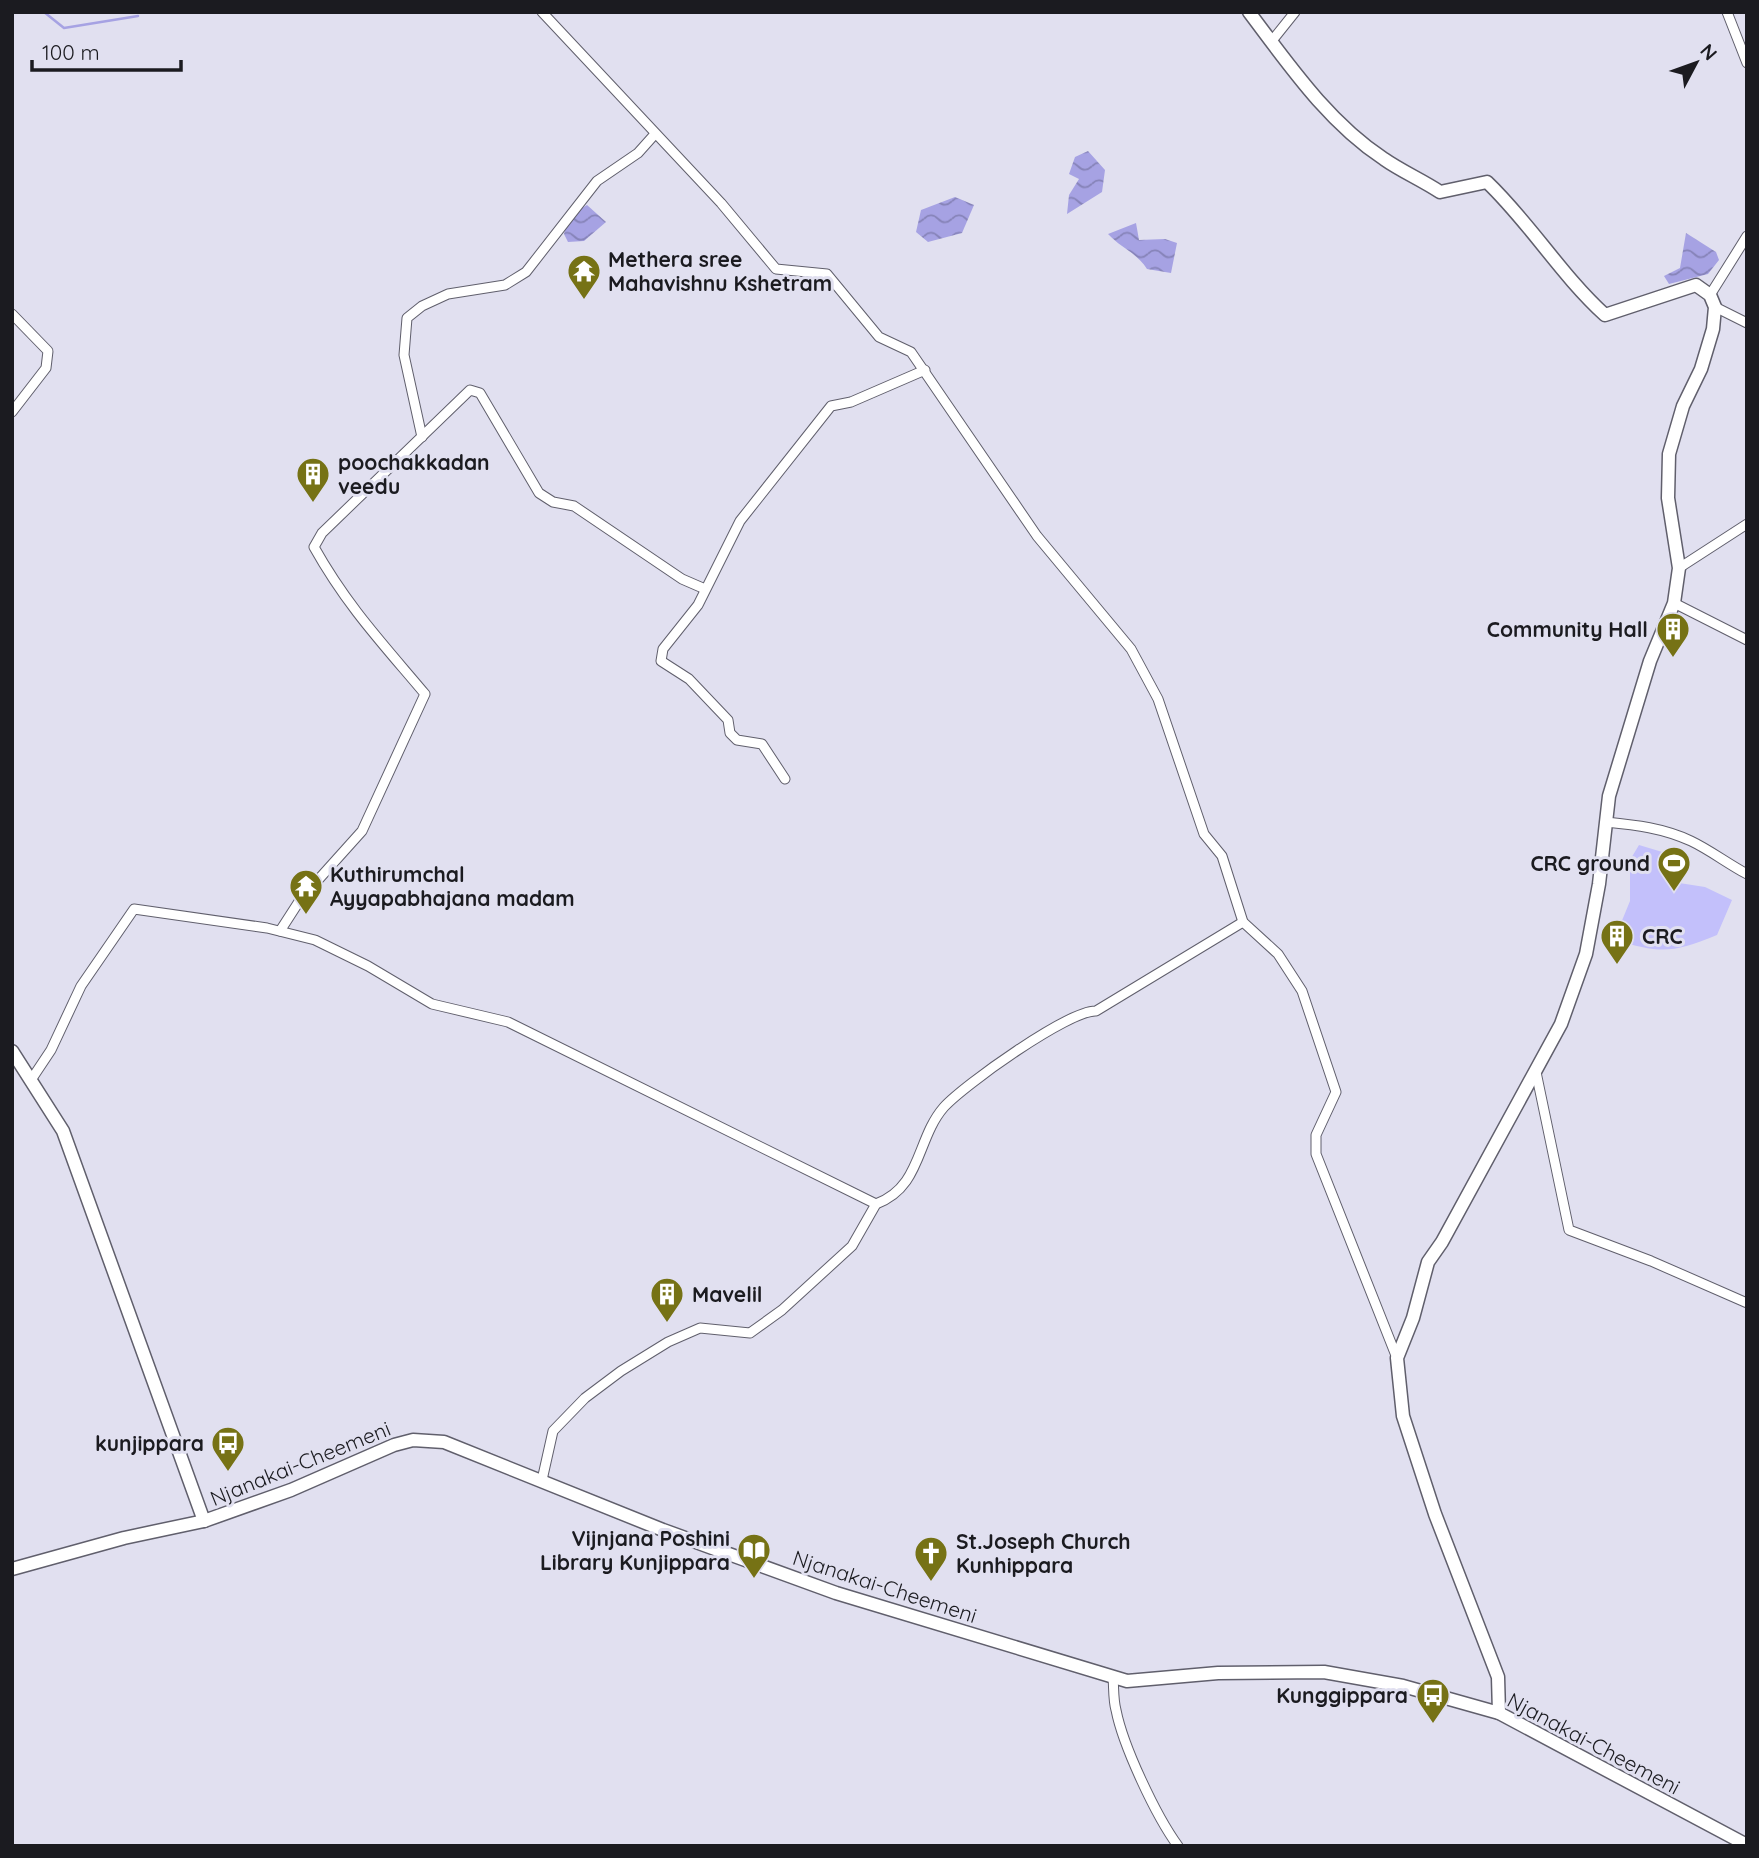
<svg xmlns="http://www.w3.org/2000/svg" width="1759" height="1858" font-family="Quicksand,sans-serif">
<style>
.garden{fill:#c3c0fb}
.water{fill:url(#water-waves)}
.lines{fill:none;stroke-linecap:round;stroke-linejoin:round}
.stream{stroke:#a6a2e3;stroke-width:2.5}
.street-casing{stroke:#605f6c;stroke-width:11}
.secondary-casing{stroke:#605f6c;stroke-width:15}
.street{stroke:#fff;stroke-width:9}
.secondary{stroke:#fff;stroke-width:12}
.labels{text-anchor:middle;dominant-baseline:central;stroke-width:6;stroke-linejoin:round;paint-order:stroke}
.poi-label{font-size:21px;font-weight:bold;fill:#1b1b20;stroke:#e1e0f0;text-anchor:start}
.street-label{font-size:21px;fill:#1b1b20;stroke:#e1e0f0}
</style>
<defs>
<pattern id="water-waves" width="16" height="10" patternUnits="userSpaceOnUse" patternTransform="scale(1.75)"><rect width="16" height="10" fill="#a6a2e3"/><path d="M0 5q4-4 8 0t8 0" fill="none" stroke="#8683b8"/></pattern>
</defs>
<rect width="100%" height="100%" fill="#e1e0f0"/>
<path class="garden" d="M1639,845L1669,854L1673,882L1705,887L1732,900L1717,935C1671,954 1661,953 1614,940L1630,901V860Z"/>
<g class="water">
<path d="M1088,151L1105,170L1102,192L1067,214L1069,195L1079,179L1069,174L1075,157Z"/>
<path d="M955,197L974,205L962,233L928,242L916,232L921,210Z"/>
<path d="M587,205L606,222L584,241L568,242L564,234L569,216Z"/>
<path d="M1136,223L1139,240L1165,239L1177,243L1171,273L1147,269C1137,253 1121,248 1108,234Z"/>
<path d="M1686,233L1716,252L1719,260L1708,274L1669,284L1664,276L1680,268Z"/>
</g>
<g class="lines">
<path class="stream" d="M44,12L64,28L138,16"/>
<defs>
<g id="street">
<path d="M542,12L721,203L776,269L827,274L879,337L911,352L1037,536L1131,649L1158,699L1204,834L1222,856L1243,922L1278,954L1302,991L1336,1092L1316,1135V1154L1397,1358"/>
<path d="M1727,12L1747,63"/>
<path d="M1271,42L1295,12"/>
<path d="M1710,295L1747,236"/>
<path d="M1715,307L1747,323"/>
<path d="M12,314L48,351L46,368L12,412"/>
<path d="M422,437L404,355L407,318L422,306L448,294L505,285L526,272L597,181L638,153L655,134"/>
<path d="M1679,568L1747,524"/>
<path d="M1674,603L1747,640"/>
<path d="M785,779L762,744L737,740L730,733L728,720L689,679L661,661L663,649L698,605L740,521L831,406L851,402L925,370"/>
<path d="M1606,822C1636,825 1663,828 1691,841C1710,850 1728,864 1747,874"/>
<path d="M280,931L300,900L362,831L425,694C383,644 347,606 314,547L322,533L470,390L480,393L539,493L553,502L574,506L682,579L705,589"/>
<path d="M1536,1072L1569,1230L1651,1261L1747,1303"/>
<path d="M31,1080L51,1050L81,986L134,909L267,928L315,940L368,966L432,1004L508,1022L876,1204"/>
<path d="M542,1480L553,1431L585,1398L621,1371L668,1342L700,1328L750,1333L782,1310L852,1246L876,1204C922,1187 916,1139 944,1107C964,1085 1069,1010 1096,1011L1243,922"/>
<path d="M1113,1677C1114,1688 1113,1699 1116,1710C1123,1746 1156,1816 1178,1846"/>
</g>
<g id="secondary">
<path d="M1249,12C1289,65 1328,122 1384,159C1401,171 1422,180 1440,192L1487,182C1530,223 1561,275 1605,315L1696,285L1710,295L1715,307L1713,329L1701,369L1683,406L1669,454L1668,498L1679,568L1674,603L1650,661L1609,796L1599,884L1586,954L1561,1024L1442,1242L1428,1262L1413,1318L1397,1358L1403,1416L1435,1514L1498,1677L1499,1713"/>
<path d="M12,1051L63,1131L204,1521"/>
<path d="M12,1569L124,1538L204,1521L291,1490L394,1445L413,1440L444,1442L663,1530L836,1593L1127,1681L1218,1673L1324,1672L1403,1686L1499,1713L1747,1845"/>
</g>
</defs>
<use href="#street" class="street-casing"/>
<use href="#secondary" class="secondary-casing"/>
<use href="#street" class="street"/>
<use href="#secondary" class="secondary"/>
</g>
<defs>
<symbol id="temple-pin" viewBox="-11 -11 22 30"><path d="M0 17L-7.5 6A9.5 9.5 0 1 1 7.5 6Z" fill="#767215" stroke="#e1e0f0"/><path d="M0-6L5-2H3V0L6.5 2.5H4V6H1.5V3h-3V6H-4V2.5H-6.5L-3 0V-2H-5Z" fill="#fff"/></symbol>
<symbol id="building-pin" viewBox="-11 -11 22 30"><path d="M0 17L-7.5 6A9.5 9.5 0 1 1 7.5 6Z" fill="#767215" stroke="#e1e0f0"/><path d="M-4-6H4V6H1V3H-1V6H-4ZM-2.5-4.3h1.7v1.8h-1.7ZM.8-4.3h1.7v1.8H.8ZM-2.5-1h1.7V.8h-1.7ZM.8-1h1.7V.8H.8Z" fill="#fff"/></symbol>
<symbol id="stadium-pin" viewBox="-11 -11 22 30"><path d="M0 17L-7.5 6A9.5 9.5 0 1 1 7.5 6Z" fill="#767215" stroke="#e1e0f0"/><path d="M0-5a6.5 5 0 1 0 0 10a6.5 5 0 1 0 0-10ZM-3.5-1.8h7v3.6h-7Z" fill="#fff"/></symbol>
<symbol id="bus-pin" viewBox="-11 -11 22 30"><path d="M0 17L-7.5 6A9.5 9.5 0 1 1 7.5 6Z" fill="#767215" stroke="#e1e0f0"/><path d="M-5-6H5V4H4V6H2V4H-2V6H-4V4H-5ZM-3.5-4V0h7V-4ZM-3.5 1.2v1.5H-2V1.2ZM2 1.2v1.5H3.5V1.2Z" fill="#fff"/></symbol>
<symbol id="library-pin" viewBox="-11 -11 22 30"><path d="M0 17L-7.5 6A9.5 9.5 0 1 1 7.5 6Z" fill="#767215" stroke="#e1e0f0"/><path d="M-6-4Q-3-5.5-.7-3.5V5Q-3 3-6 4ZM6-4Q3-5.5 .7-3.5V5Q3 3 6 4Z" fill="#fff"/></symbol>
<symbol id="church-pin" viewBox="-11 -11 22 30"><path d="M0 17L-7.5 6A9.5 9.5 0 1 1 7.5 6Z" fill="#767215" stroke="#e1e0f0"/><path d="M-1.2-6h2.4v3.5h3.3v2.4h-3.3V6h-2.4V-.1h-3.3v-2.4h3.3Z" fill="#fff"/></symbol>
</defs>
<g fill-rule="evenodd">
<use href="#temple-pin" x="565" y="252" width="38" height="52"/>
<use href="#building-pin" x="294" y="455" width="38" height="52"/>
<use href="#building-pin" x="1654" y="610" width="38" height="52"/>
<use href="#stadium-pin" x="1655" y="844" width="38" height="52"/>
<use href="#temple-pin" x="287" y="867" width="38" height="52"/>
<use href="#building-pin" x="1598" y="917" width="38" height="52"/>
<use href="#building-pin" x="648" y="1275" width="38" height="52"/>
<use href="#bus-pin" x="209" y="1424" width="38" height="52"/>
<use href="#library-pin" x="735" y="1531" width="38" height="52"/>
<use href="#church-pin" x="912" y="1534" width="38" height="52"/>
<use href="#bus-pin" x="1414" y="1676" width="38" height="52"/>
</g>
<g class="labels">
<g class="poi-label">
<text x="608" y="259">Methera sree<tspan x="608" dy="24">Mahavishnu Kshetram</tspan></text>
<text x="338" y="462">poochakkadan<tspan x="338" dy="24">veedu</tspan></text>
<text x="1648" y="629" text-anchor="end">Community Hall</text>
<text x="1650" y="863" text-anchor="end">CRC ground</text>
<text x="330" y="874">Kuthirumchal<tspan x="330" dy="24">Ayyapabhajana madam</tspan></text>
<text x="1642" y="936">CRC</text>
<text x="692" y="1294">Mavelil</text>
<text x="204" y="1443" text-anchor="end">kunjippara</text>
<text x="730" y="1538" text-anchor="end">Vijnjana Poshini<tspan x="730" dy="24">Library Kunjippara</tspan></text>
<text x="956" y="1541">St.Joseph Church<tspan x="956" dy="24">Kunhippara</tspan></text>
<text x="1408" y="1695" text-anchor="end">Kunggippara</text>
</g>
<g class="street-label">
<text transform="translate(300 1463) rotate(-22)">Njanakai-Cheemeni</text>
<text transform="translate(885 1586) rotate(18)">Njanakai-Cheemeni</text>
<text transform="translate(1594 1743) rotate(28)">Njanakai-Cheemeni</text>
</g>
</g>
<rect width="1759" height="1858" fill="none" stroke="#1b1b20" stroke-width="28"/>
<g transform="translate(1696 63) rotate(49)" stroke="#e1e0f0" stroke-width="5" paint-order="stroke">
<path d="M0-5L12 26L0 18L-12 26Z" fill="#1b1b20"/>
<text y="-10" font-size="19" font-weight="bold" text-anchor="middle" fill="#1b1b20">N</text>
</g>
<path d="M32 60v10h149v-10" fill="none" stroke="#1b1b20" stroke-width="3.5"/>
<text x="42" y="60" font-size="21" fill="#1b1b20" stroke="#e1e0f0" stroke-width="5" paint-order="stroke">100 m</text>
</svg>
